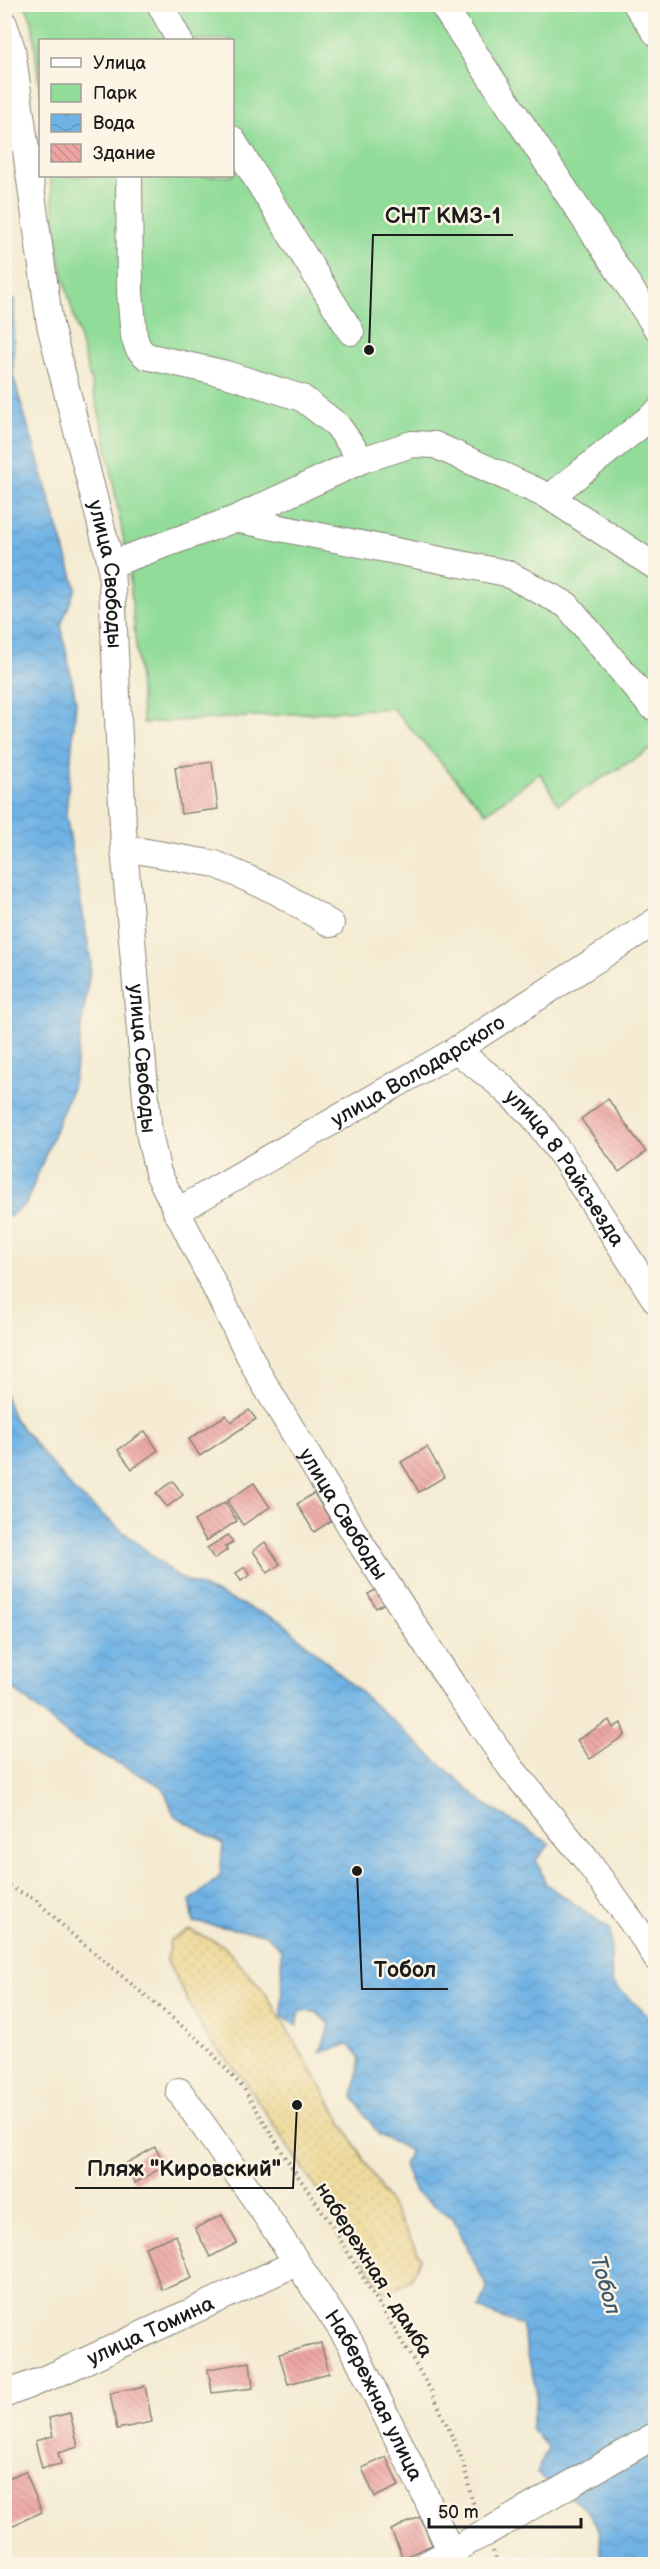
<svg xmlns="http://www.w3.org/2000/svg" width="660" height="2569" font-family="'Balsamiq Sans',sans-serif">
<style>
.sand{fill:url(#sand-dots);stroke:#857b5d;stroke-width:1.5}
.green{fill:#90dc98;stroke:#567c5a;stroke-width:1.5}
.water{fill:url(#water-waves);stroke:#466780;stroke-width:1.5}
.building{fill:url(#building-back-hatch)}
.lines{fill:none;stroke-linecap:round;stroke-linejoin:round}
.minor-casing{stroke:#888477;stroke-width:28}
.path{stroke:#888477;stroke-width:4;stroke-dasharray:1.5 4.5;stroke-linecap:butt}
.minor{stroke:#fff;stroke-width:26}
.labels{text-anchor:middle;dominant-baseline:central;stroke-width:5;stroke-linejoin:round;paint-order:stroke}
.street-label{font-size:21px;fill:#1c1c1c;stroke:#fcf5e5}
.water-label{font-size:22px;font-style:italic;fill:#3d586c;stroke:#fcf5e5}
.leader{fill:none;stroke:#1c1c1c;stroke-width:2}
.callout-dot{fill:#1c1c1c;stroke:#fcf5e5;stroke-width:2}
.callout-label{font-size:22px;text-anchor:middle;font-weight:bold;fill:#1c1c1c;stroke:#fcf5e5;stroke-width:5;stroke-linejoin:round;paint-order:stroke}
</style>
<defs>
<pattern id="sand-dots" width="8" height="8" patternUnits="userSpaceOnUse" patternTransform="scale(1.5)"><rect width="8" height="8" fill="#eeda9e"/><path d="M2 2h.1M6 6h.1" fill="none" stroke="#ccba88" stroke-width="1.8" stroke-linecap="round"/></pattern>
<pattern id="water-waves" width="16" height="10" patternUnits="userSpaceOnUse" patternTransform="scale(1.5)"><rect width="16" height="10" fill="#6fb2e4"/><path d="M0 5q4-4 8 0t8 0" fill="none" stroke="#6098c3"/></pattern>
<pattern id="building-back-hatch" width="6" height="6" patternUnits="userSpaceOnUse" patternTransform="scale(1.5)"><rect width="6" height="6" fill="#eca4a3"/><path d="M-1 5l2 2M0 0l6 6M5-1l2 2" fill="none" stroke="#ca8d8c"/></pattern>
</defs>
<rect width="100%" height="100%" fill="#fcf5e5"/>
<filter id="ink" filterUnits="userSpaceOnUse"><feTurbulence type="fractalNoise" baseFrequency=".0167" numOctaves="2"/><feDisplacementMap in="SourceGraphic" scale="12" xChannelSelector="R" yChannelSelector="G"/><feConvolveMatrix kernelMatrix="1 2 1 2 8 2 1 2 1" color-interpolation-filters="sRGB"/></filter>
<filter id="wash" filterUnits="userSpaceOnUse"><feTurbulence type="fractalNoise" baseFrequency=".008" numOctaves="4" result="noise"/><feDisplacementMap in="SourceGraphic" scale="24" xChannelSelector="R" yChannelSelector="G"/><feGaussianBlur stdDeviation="1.35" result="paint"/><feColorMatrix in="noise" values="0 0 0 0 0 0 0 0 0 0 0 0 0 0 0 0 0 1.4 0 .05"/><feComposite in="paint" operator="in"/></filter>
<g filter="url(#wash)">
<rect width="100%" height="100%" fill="#f4ebd2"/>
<path class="sand" d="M190,1930L223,1945L265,1992L287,2029L421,2257C412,2281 410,2284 385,2292L241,2076L207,2037L167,1961L170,1940Z"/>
<path class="green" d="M25,5H655V747L558,804L540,773L486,813L392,708L143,723L129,570L105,436L60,263L50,176H232V40H40V93L32,21Z"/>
<g class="water">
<path d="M5,299L14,300L13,376L76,588L61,625L76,701L66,814L91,962L73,1085L26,1204L5,1219Z"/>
<path d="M4,1393L14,1418L72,1489L178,1577L281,1621L485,1804L550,1844L536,1860L546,1884L610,1929L612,1982L645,2013L655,2034V2564H602L600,2532L586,2509L536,2473L548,2448L531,2428L537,2395L521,2325L479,2309L487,2288L453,2218L415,2192L403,2164L411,2151L379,2135L353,2097L360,2058L349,2045L320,2052L330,2025L316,2012L300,2011L297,2026L282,2017L281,1949L265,1934L194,1922L190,1901L220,1876L223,1844L174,1815L163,1787L73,1739L5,1682Z"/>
</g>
<g id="blocks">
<g class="building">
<path d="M212,762L218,809L181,814L175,767Z"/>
<path d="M608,1099L646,1152L619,1172L581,1119Z"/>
<path d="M249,1410L256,1419L200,1456L189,1439L226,1415L231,1422Z"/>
<path d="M145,1431L158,1450L132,1469L118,1450Z"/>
<path d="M427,1447L444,1477L419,1492L401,1462Z"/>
<path d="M173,1481L183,1495L167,1507L156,1493Z"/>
<path d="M254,1483L270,1507L243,1525L227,1501Z"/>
<path d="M314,1493L331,1521L314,1532L297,1504Z"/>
<path d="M225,1502L237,1521L206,1541L194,1521Z"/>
<path d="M228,1535L233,1542L225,1547L227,1550L214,1559L207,1548Z"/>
<path d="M265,1542L280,1564L268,1573L253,1551Z"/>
<path d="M245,1567L250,1575L241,1581L236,1573Z"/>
<path d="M377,1589L385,1603L376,1608L368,1594Z"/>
<path d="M609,1720L613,1728L621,1723L625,1735L590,1759L577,1740Z"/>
<path d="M155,2147L165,2166L135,2183L125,2164Z"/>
<path d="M222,2215L237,2243L210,2257L195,2228Z"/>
<path d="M176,2235L192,2278L162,2290L145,2247Z"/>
<path d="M321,2343L329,2373L288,2384L279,2354Z"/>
<path d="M250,2362L253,2388L212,2393L208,2369Z"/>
<path d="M145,2386L152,2422L117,2429L110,2393Z"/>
<path d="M70,2413L78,2447L58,2453L61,2464L42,2468L35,2441L53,2436L49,2418Z"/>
<path d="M386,2457L399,2486L375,2497L362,2468Z"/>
<path d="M25,2471L42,2512L11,2526L4,2511V2480Z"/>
<path d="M420,2517L432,2545L403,2558L391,2530Z"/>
</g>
</g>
</g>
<g filter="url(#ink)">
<use href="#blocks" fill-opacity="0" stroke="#888477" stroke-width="1.5"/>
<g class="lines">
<defs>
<g id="minor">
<path d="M160,4L179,40"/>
<path d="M442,4L656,327"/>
<path d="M636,4L656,33"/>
<path id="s1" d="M4,24L12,49L50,325L111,564L124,848L149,1133L158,1173L259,1375L363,1547L456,1690L511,1768L585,1858L648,1944L656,1958"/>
<path d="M232,139L351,332"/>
<path d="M129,176L130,292L134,336L138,348L146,356L226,374L302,398L337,425L362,460"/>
<path d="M550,497L656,413"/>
<path d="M235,519L506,573L567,605L651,706"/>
<path d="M111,564L235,519L362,460L412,444L435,445L550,497L656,567"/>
<path d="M124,848L215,864L276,891L331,924"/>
<path id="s2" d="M456,1050L498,1083L534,1117L566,1161L656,1301"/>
<path id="s3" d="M176,1212L456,1050L656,921"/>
<path id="s4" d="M179,2091L255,2199L351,2344L426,2497L456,2564"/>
<path id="s5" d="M4,2395L59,2373L296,2263"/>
<path d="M427,2564L487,2532L656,2435"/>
</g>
</defs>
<use href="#minor" class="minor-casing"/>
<g class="path">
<path d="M4,1884L35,1899L74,1936L206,2046L244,2089L289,2163L329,2221L432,2392L463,2461L472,2500L478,2513"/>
<path d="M493,2551L498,2564"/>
</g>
<use href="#minor" class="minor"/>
</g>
</g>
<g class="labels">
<g class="street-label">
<text stroke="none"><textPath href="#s1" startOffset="561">улица Свободы</textPath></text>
<text stroke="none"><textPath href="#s1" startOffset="1047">улица Свободы</textPath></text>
<text stroke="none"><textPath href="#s3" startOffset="280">улица Володарского</textPath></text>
<text stroke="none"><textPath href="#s2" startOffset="162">улица 8 Райсъезда</textPath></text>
<text stroke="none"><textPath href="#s1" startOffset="1551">улица Свободы</textPath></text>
<text transform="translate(374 2270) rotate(58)">набережная - дамба</text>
<text stroke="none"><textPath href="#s5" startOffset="160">улица Томина</textPath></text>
<text stroke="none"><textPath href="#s4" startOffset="362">Набережная улица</textPath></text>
</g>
<g class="water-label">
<text transform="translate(605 2285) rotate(74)">Тобол</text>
</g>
</g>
<path class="leader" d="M369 350L373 235H513M357 1871L362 1989H448M297 2105L293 2188H75"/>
<g class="callout-dot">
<circle cx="369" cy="350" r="6"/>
<circle cx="357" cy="1871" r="6"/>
<circle cx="297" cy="2105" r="6"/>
</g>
<g class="callout-label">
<text x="443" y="223">СНТ КМЗ-1</text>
<text x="405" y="1977">Тобол</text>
<text x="184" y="2176">Пляж "Кировский"</text>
</g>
<rect width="660" height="2569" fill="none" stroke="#fcf5e5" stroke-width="24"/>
<rect x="39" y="39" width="195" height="138" fill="#fcf5e5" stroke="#a29e95" stroke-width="1.5"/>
<rect x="51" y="58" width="30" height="9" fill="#ffffff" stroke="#a29e95" stroke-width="1.5"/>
<text x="93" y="69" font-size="18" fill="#1c1c1c">Улица</text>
<rect x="51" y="84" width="30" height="18" fill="#90dc98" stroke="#a29e95" stroke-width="1.5"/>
<text x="93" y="99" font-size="18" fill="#1c1c1c">Парк</text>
<rect x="51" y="114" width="30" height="18" fill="url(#water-waves)" stroke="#a29e95" stroke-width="1.5"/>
<text x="93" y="129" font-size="18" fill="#1c1c1c">Вода</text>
<rect x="51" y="144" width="30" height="18" fill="url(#building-back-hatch)" stroke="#a29e95" stroke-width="1.5"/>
<text x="93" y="159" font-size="18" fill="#1c1c1c">Здание</text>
<path d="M429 2518v9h152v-9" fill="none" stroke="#1c1c1c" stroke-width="3"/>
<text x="438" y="2518" font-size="18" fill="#1c1c1c" stroke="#fcf5e5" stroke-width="4.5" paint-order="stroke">50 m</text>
</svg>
